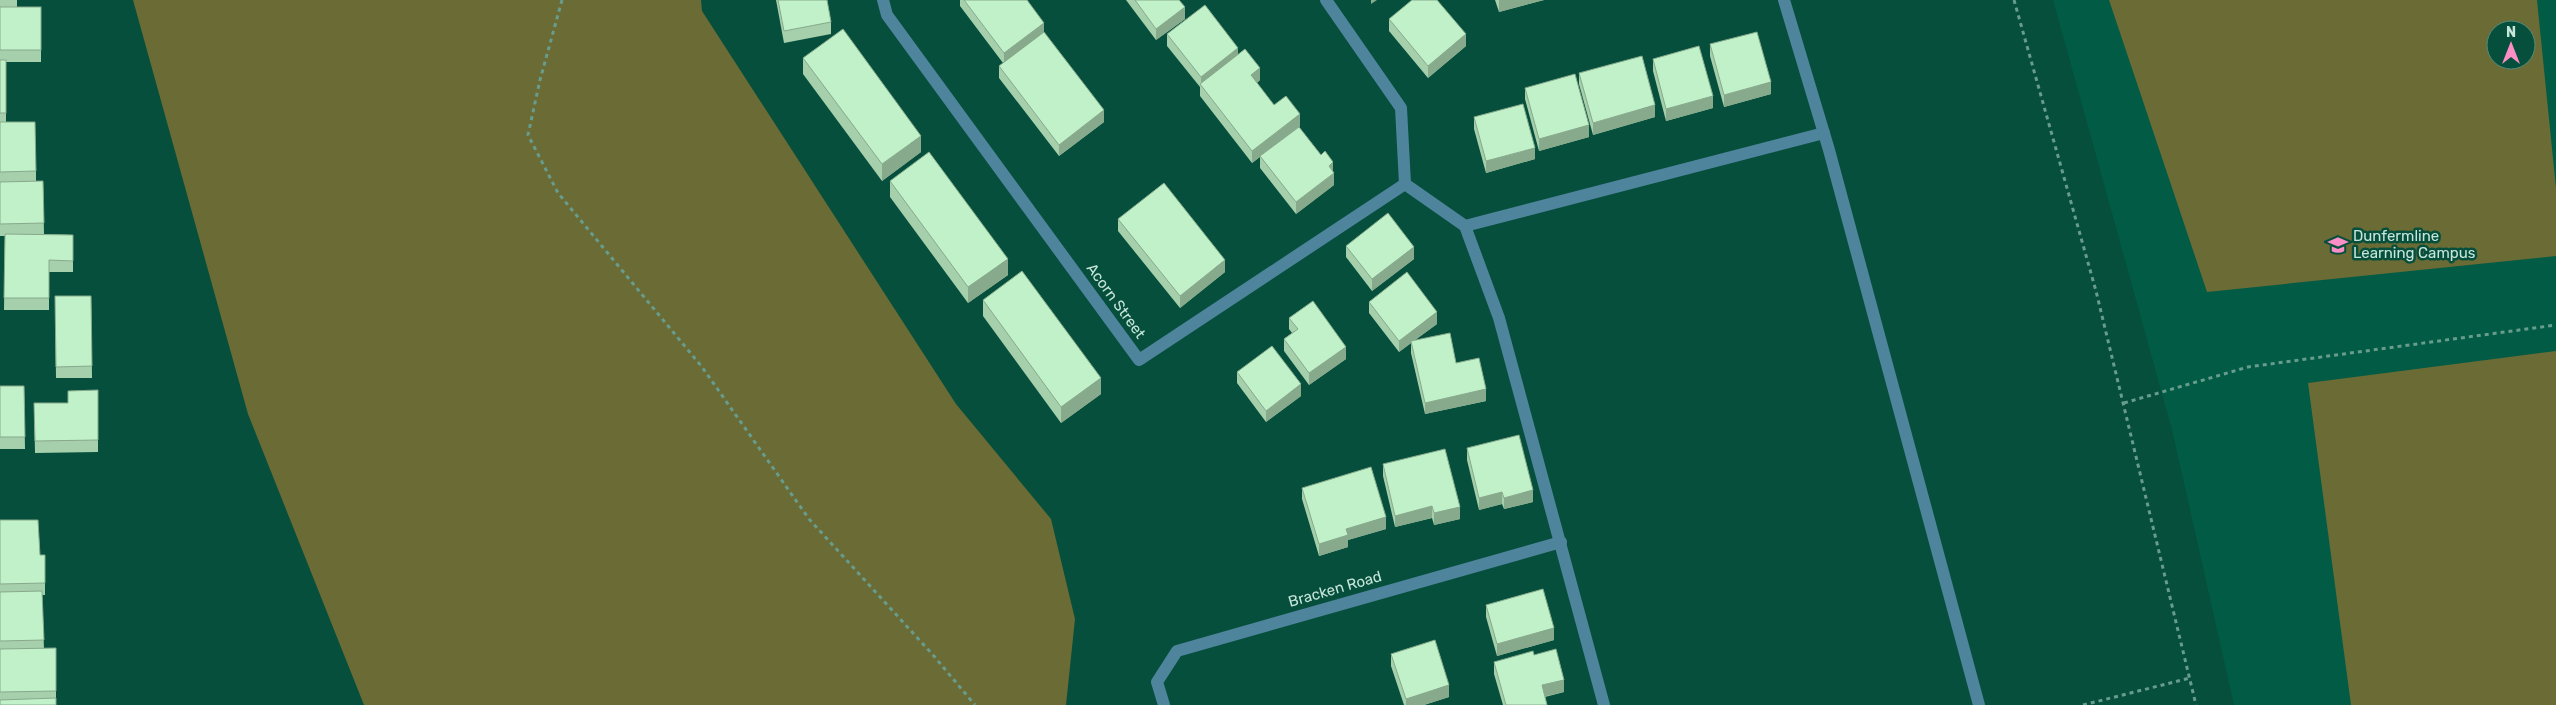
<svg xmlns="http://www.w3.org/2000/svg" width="2556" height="705" font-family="Rubik,sans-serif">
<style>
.built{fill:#015b45;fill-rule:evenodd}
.green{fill:#6a6b35;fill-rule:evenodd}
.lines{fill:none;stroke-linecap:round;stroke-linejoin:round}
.path{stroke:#689c8d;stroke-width:3;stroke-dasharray:4 4;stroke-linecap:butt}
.minor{stroke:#4f849d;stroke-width:12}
.wall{fill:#a6cfac}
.shaded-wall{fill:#87a98c}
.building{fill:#c1f1c8;stroke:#87a98c}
.labels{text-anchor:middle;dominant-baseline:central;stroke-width:5;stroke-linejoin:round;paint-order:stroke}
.poi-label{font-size:15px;fill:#c7e6da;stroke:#064f3c;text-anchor:start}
.street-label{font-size:15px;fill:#c7e6da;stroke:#064f3c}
</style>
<rect width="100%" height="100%" fill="#064f3c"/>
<path class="built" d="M2053,0H2556V705H2234L2172,430ZM2496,30H2526V60H2496Z"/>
<g class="green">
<path d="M133,0H701L702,11L956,404L1051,519L1075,619L1066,705H364L248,414Z"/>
<path d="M2109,0H2537L2556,188V256L2207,292ZM2496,30H2526V60H2496Z"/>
<path d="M2556,351V705H2351L2308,383Z"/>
</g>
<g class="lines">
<g class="path">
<path d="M562,0L540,80L528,135L558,193L702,367L809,519L933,655L975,705"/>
<path d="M2014,0L2096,291L2196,705"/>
<path d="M2124,403L2248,367L2556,325"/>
<path d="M2083,705L2190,678"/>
</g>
<g class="minor">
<path d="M883,0L887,15L1139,360L1405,184"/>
<path d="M1326,0L1401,108L1405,184"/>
<path d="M1784,0L1829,150L1979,705"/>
<path d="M1405,184L1465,226L1499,318L1604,705"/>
<path d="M1465,226L1824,133"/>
<path d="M1164,705L1157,682L1177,651L1561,542"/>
</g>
</g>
<g class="wall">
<path d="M0,0H17V7H41V62H6V122L36,171V181H43L44,234L73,235V272H49V310H4L5,236H0Z"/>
<path d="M776,0H827L831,22V34L784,43Z"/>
<path d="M960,0H1027L1044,33L1104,122L1059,156L999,78V66L1003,63L960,6Z"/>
<path d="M1126,0H1179L1185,19L1156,40Z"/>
<path d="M1495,0H1544L1499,12Z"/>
<path d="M1389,19L1466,46L1428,78L1389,31Z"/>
<path d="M1167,34L1238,54L1260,80L1257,83L1274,105L1300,126L1299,127L1333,172L1334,185L1296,214L1260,168V157L1252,163L1200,96V87L1167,46Z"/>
<path d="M1710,44L1771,94L1724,107L1710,56Z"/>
<path d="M803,58L921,152L882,181L803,74Z"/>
<path d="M1653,59L1713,108L1666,121L1653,71Z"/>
<path d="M1579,73L1655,117L1593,135L1579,84Z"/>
<path d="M1525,88L1589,137L1539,151L1525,99Z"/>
<path d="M1474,117L1535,159L1486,173L1474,129Z"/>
<path d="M890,181L1008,275L968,303L890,197Z"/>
<path d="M1118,219L1225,272L1180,308L1118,231Z"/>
<path d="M1346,246L1414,259L1372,291L1346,257Z"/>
<path d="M55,296H91L92,378H56Z"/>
<path d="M983,300L1101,394L1061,423L983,316Z"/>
<path d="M1369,302L1437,324L1415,340L1456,363L1486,401L1425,414L1411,353V343L1399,352L1369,313Z"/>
<path d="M1289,318L1346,359L1309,385L1284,351V339L1292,333L1289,329Z"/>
<path d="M1237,372L1301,396L1266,422L1237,383Z"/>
<path d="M0,386H24L25,449H0Z"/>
<path d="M98,390V452L35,453L34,403H68Z"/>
<path d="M1467,448L1533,502L1504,509L1502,504L1479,510L1467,460Z"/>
<path d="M1383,464L1460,519L1434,525L1432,518L1395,527L1383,476Z"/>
<path d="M1302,488L1386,529L1348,540V547L1319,556L1302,499Z"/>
<path d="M0,520L40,555H45V595H42L44,649L56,691V703L0,705Z"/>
<path d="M1486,605L1554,640L1497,656L1486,617Z"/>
<path d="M1391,654L1449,697L1424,705H1404L1391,666Z"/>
<path d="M1534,655L1564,692L1545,697L1547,705H1503L1494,674V662Z"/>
</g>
<g class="shaded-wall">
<path d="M1371,0H1377L1371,4Z"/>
<path d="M1499,0H1544L1499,12Z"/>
<path d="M1185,7V19L1156,40V29Z"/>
<path d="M1044,23V35L1004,65V53Z"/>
<path d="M1466,34V46L1428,78V66Z"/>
<path d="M1238,48V60L1201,85V77Z"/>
<path d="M1260,68V80L1251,87V75Z"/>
<path d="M1771,82V94L1724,107V95Z"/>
<path d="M1713,96V108L1666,121V109Z"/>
<path d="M1655,105V117L1593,135V123Z"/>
<path d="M1104,110V122L1059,156V145Z"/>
<path d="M1300,114V126L1252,163V151Z"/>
<path d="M1589,125V137L1539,151V139Z"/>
<path d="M921,136V152L882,181V164Z"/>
<path d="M1535,148V159L1486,173V161Z"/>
<path d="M1333,162V174L1329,166Z"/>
<path d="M1334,173V185L1296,214V202Z"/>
<path d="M1414,247V259L1372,291V279Z"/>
<path d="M1008,259V275L968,303V287Z"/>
<path d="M1225,260V272L1180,308V296Z"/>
<path d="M1437,312V324L1399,352V341Z"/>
<path d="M1346,347V359L1309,385V373Z"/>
<path d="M1101,378V394L1061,423V407Z"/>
<path d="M1301,384V396L1266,422V411Z"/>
<path d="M1486,389V401L1425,414V403Z"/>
<path d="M1533,490V502L1504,509V498Z"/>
<path d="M1502,492V504L1479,510V498Z"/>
<path d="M1432,506V518L1395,527V516Z"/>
<path d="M1460,507V519L1434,525V513Z"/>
<path d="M1386,517V529L1348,540V547L1319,556V544L1346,529Z"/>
<path d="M1554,628V640L1497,656V644Z"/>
<path d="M1564,680V692L1542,697V685Z"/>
<path d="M1449,685V697L1424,705H1406V699Z"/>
</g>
<g class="building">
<path d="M778,0H827L831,22L784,31Z"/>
<path d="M964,0H1027L1044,23L1004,53Z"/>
<path d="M1135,0H1179L1185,7L1156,29Z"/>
<path d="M1412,0H1437L1466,34L1428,66L1389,19Z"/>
<path d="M1205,5L1238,48L1201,77L1167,34Z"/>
<rect x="0" y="7" width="41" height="43"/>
<path d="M843,29L921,136L882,164L803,58Z"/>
<path d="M1044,32L1104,110L1059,145L999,66Z"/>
<path d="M1757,32L1771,82L1724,95L1710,44Z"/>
<path d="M1699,46L1713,96L1666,109L1653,59Z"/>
<path d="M1245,49L1260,68L1251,75L1274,105L1286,96L1300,114L1252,151L1200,84Z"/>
<path d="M1642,56L1655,105L1593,123L1579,73Z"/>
<rect x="0" y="60" width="6" height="53"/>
<path d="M1575,74L1589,125L1539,139L1525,88Z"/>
<path d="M1523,104L1535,148L1486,161L1474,117Z"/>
<path d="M0,122H35L36,171L0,172Z"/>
<path d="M1299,127L1321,155L1325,151L1333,162L1329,166L1334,173L1296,202L1260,156Z"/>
<path d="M929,152L1008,259L968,287L890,181Z"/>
<path d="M43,181L44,223L0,224V182Z"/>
<path d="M1164,183L1225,260L1180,296L1118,219Z"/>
<path d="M1388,213L1414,247L1372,279L1346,246Z"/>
<path d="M5,234L73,235V261L49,260V298H4Z"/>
<path d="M1022,271L1101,378L1061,407L983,300Z"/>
<path d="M1407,272L1437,312L1399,341L1369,302Z"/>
<path d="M55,296H91L92,366L56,367Z"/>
<path d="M1313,301L1346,347L1309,373L1284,339L1298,329L1289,318Z"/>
<path d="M1450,333L1456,363L1479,358L1486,389L1425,403L1411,341Z"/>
<path d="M1272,346L1301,384L1266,411L1237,372Z"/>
<path d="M0,386H24L25,437H0Z"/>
<path d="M98,390V440L35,441L34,403H68V391Z"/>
<path d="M1519,435L1533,490L1504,498L1502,492L1479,498L1467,448Z"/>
<path d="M1445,449L1460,507L1434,513L1432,506L1395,516L1383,464Z"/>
<path d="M1371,467L1386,517L1346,529L1348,535L1319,544L1302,488Z"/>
<path d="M0,520H38L40,555H45V583L0,584Z"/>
<path d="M1543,589L1554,628L1497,644L1486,605Z"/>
<path d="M42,591L44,640L0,641V592Z"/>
<path d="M1435,640L1449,685L1406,699L1391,654Z"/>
<path d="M56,648V691L0,692V649Z"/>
<path d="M1556,649L1564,680L1542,685L1547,705H1506L1494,662L1533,651L1534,655Z"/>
<path d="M56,698V705H0V700Z"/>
</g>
<defs>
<symbol id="school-bare" viewBox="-9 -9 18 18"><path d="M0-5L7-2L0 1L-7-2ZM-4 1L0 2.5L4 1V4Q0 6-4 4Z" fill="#fb8fc5" stroke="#064f3c" stroke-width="2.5" paint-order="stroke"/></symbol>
</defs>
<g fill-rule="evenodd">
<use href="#school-bare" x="2324" y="231" width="28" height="28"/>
</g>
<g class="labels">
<g class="poi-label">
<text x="2353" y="236">Dunfermline<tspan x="2353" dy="17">Learning Campus</tspan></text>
</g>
<g class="street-label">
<text transform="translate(1116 301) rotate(54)">Acorn Street</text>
<text transform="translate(1335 589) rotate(-16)">Bracken Road</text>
</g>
</g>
<g transform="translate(2511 45)"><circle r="24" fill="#064f3c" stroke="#538b7b"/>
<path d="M0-4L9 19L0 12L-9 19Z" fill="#fb8fc5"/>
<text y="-8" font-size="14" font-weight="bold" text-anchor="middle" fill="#c7e6da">N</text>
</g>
</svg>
